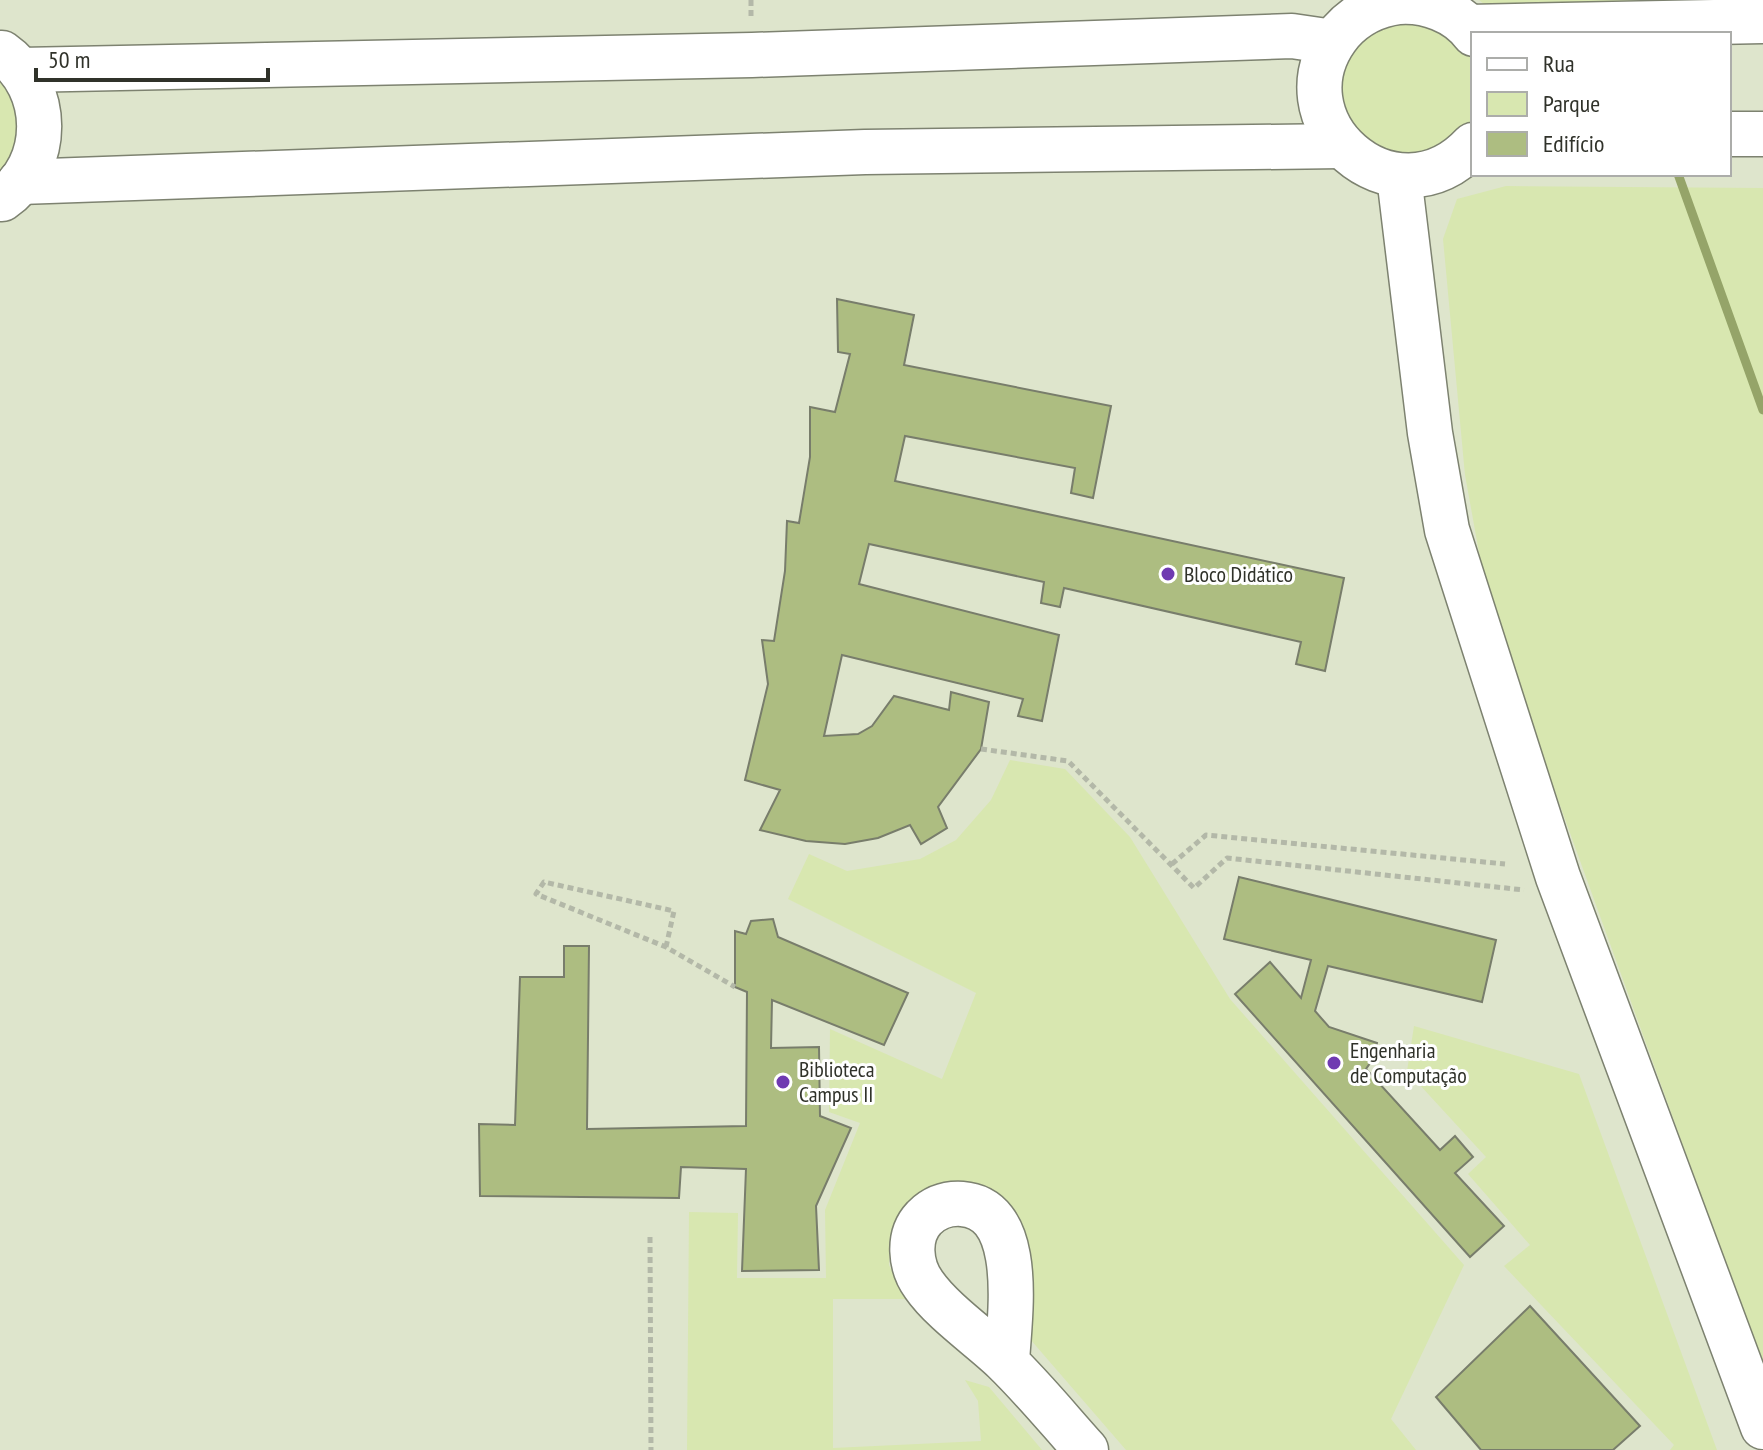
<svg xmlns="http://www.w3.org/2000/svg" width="1763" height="1450" font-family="'PT Sans Narrow',sans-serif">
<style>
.built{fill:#dee5cc;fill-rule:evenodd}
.green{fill:#d8e7b0}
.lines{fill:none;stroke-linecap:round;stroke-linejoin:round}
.stream{stroke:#95a469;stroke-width:9}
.building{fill:#adbd81;stroke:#787d6b;stroke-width:2}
.minor-casing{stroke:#7d8270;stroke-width:47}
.path{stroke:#b3b8a8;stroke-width:5;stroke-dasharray:6 4;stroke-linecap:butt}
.minor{stroke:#fff;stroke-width:44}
.poi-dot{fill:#6f3ab1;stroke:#fff;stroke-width:3}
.labels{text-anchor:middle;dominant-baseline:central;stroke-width:6;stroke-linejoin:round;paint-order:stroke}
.poi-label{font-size:22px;fill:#30322a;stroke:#fff;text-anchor:start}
</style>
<rect width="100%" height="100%" fill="#ecf2de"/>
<path class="built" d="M0,0H1763V1450H0ZM1473,34H1729V174H1473Z"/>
<g class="green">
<path d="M1479,0H1763L1498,15Z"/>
<path d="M1366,12L1473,34V145L1422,175L1322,106Z"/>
<path d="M0,78C27,104 22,145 0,172Z"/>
<path d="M1506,186L1763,188V1367L1514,678L1482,569L1465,475L1443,239L1457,199Z"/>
<path d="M1010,760L1065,769L1130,837L1230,999L1464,1265L1391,1419L1416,1450H1126L1017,1324L977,1192L891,1241L889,1265L905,1299H833V1448L981,1441L978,1401L965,1380L989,1387L1042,1450H687L689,1212L738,1213L737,1278H826L825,1210L860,1123L829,1112L830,1029L942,1079L976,993L788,899L809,854L847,871L920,859L956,840L991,800Z"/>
<path d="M1414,1026L1579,1074L1717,1450H1670L1674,1445L1504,1266L1530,1245L1468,1174L1486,1157L1407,1071Z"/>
</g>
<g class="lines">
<path class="stream" d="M1678,174L1763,410"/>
</g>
<g class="building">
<path d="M837,299L914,315L904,365L1111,406L1093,498L1071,493L1075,468L905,436L895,481L1344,578L1325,671L1296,664L1301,642L1064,588L1060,607L1041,603L1044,582L869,544L859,584L1059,635L1042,721L1018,716L1023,699L842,655L824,736L858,734L872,726L894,696L949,710L951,692L989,702L981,749L938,807L947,828L921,844L910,825L878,838L845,844L806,841L760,830L780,790L745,780L768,684L762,640L774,641L785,571L787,521L799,523L810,457V407L835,412L850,354L838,352Z"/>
<path d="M1239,877L1496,940L1482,1002L1328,966L1315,1011L1329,1027L1377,1043L1375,1056L1366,1069L1440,1150L1455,1136L1473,1157L1455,1173L1504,1226L1470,1257L1235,994L1270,962L1301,998L1311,960L1224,939Z"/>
<path d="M773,919L778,937L908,993L884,1045L772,1000L771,1048L819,1047L820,1116L851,1128L816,1206L819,1270L742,1271L746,1169L681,1167L679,1198L480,1196L479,1124L515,1125L520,977H564V946H589L587,1129L746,1126L747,992L735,987V931L746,934L751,921Z"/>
<path d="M1530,1306L1640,1426L1613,1450H1481L1436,1397Z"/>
</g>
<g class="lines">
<defs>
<g id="minor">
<path d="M1469,27L1763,21"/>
<path d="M2,53C51,87 52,165 2,199"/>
<path d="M21,70L752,55L1292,36L1333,42"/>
<path d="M1729,134H1763"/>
<path d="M1473,145C1394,230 1269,119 1341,32C1356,15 1376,5 1399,2C1426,0 1457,11 1474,34"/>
<path d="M1399,176L1430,433L1447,530L1558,877L1763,1427"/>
<path d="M20,182L865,152L1341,146"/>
<path d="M1007,1362C1009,1319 1027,1209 962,1204C947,1203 935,1207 924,1218C907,1236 910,1266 924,1285C942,1311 981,1338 1004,1360C1033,1388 1059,1420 1086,1450"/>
</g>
</defs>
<use href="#minor" class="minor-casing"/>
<g class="path">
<path d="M751,0V18"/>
<path d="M981,749L1068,761L1194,888L1227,858L1524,890"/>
<path d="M1172,864L1206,835L1505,864"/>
<path d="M666,947L674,911L544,882L536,894L666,947L735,987"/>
<path d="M650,1237L651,1450"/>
</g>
<use href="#minor" class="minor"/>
</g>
<g class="poi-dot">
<circle cx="1168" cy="574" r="8"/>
<circle cx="1334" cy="1063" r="8"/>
<circle cx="783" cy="1082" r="8"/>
</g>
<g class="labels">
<g class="poi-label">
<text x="1184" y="574">Bloco Didático</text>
<text x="1350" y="1050">Engenharia<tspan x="1350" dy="25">de Computação</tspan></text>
<text x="799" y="1069">Biblioteca<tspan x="799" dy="25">Campus II</tspan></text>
</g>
</g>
<rect x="1471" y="32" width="260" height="144" fill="#ffffff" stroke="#acadaa" stroke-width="2"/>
<rect x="1487" y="58" width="40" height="12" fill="#ffffff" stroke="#acadaa" stroke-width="2"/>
<text x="1543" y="72" font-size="24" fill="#30322a">Rua</text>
<rect x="1487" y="92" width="40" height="24" fill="#d8e7b0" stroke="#acadaa" stroke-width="2"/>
<text x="1543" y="112" font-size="24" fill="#30322a">Parque</text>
<rect x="1487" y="132" width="40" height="24" fill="#adbd81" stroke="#acadaa" stroke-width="2"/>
<text x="1543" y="152" font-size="24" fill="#30322a">Edifício</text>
<path d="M36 68v12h232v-12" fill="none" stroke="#30322a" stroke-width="4"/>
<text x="48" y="68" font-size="24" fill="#30322a" stroke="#ffffff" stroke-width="6" paint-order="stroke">50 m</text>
</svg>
